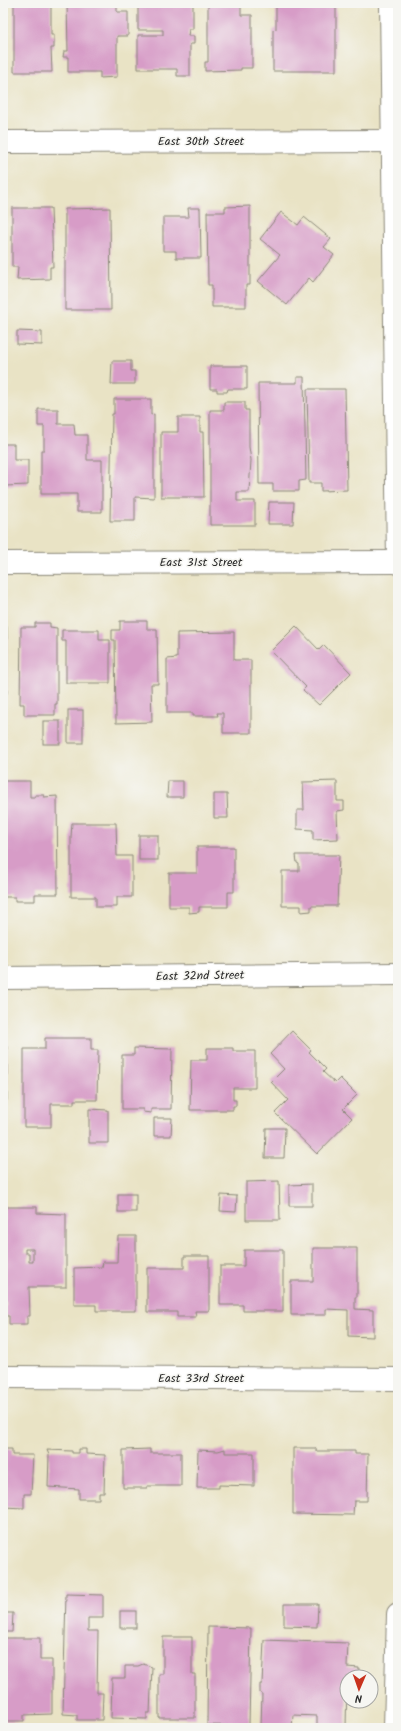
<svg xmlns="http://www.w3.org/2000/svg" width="401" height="1731" font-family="Kalam,sans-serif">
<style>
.building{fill:#d79cc7;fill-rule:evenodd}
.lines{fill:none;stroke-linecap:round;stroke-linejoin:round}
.street-casing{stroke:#8a8778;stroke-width:24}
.secondary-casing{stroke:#8a8778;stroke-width:24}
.street{stroke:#fff;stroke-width:22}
.secondary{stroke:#fff;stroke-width:22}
.labels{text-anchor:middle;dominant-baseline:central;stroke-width:3;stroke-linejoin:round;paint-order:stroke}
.street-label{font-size:12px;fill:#2b2b2b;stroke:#f6f6f2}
</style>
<rect width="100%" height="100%" fill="#f6f6f2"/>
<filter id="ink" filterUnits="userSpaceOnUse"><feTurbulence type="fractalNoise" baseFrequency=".025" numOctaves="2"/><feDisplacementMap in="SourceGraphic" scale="8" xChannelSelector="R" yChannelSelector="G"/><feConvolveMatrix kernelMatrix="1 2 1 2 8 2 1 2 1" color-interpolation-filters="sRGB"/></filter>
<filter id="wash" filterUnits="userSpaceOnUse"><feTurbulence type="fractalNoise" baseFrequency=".012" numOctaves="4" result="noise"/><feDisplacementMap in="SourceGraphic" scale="16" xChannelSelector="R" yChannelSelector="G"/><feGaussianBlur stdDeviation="0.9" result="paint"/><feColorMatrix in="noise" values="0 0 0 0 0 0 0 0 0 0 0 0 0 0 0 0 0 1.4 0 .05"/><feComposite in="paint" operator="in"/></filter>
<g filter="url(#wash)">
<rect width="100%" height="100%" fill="#e9e3c5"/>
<g id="blocks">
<g class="building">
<path d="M14,3H51V35H54V48H51L52,72H14Z"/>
<path d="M67,3H117V12H128V36H117V77L100,78V72H68V57H63L64,51H68Z"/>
<path d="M138,3H193V29H189L188,36H194V44H190V76H177V69H138V35H163V30H138Z"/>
<path d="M208,3H241V15H252V68H241V70L205,71V62H208Z"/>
<path d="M276,3H336V71H273V30L276,29Z"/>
<path d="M250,206V285H246V307H212V285H208L207,212H225V207Z"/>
<path d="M12,208H51L53,267H50V279L17,280L18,267H12Z"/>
<path d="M110,208L111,310H65V209Z"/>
<path d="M188,208H200L201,258H176V251H163V217H189Z"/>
<path d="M281,212L298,225L304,217L331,239L324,247L334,255L313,282L309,278L287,305L258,281L280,255L260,239Z"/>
<path d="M17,331L42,332V345L17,344Z"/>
<path d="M112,361H131V371H135V384H111Z"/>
<path d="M210,366H247V389H228L227,392H217V389H210Z"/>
<path d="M297,377H304L306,480L299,481V491H273V484H259L258,383H297Z"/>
<path d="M307,389H345L347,490L321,491V483H309Z"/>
<path d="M114,399H151V415L154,414V498L135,497V521H110L112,414H114Z"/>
<path d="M224,402H245V410H249V447L251,460L249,492H237V501H255V525H210V410H224Z"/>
<path d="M38,409H58V424H74L75,435H87V460H102V512H77V494H41V450H44V426H38Z"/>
<path d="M178,417H200V432H203L204,497H161V432H178Z"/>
<path d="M3,444H14V460H28V485L5,486V494H3Z"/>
<path d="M269,502H294L293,524H268Z"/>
<path d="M120,621H147V629H157L158,684H151L152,722L116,723L115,640H112V630H120Z"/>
<path d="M35,623H50V627L57,628V704H55V715H24V704H20L21,627H35Z"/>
<path d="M296,626L319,650L324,645L351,673L319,705L303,690L306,687L271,651Z"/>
<rect x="3" y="627" width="4" height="66"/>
<path d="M62,630H99V640H110V683H66V641H62Z"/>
<path d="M234,632V660H251V733H223V713H217L218,716H193V713H167V659L177,658V633Z"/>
<rect x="68" y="710" width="15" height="33"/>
<rect x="43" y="721" width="17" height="23"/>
<path d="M3,781H30V797H35V795H44V797L57,796L58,894H35V901H15V897H3Z"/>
<path d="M168,781H183V797H167Z"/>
<path d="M337,781V801H344V810L337,811L338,839L313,840V830L297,829V810H304L303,782Z"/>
<path d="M214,794H227L228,818H214Z"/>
<path d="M72,823H116L117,856H132V897H117V907H96V897H71V837Z"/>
<rect x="139" y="835" width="19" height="25"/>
<path d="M197,847H234V892H228V907H199V912L189,913V907H169V873H197Z"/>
<path d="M296,855H339L337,906H311V911L301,912V906H282V871H299V864L297,863Z"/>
<path d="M292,1031L311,1050L309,1052L326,1069L323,1072L335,1083L340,1078L357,1095L343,1109L352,1118L317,1154L275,1113L288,1100L271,1082L284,1069L270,1054Z"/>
<path d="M45,1038H91V1050H98L97,1100H74V1104H51V1127H24V1049H45Z"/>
<rect x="3" y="1047" width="4" height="53"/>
<path d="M134,1048L172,1049L171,1109H151V1113L143,1112V1109H122V1055H134Z"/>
<path d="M207,1048H233V1051H255V1088H233V1100H236V1106H233V1110H190L191,1060H207Z"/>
<path d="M89,1109L108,1110V1143H89Z"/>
<path d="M154,1118H172L171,1136H154Z"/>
<path d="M266,1128H285L284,1158H265Z"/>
<path d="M279,1181L280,1220H246V1182Z"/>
<path d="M312,1184V1206H289V1185Z"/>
<rect x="118" y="1194" width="18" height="18"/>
<path d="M221,1195L237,1196L236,1212L220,1211Z"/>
<path d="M4,1207H37V1213L66,1214V1287H29L30,1316H27V1324H9V1316H6V1302H3ZM25,1249H33V1262H29V1253H25Z"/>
<path d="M118,1236H136V1311H96V1305H74V1268L102,1267L103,1262H117Z"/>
<path d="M313,1248H357V1297H355V1309L373,1310V1337L348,1336V1310L326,1309V1315H291V1281H313Z"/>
<path d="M244,1250H283V1311H243V1305H220V1266H244Z"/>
<path d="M184,1256H209V1311H195L196,1317H177V1312H147V1268H184Z"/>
<path d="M293,1448H316V1451H355V1454H368L367,1501H354L353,1515L293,1514Z"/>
<path d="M5,1449H12V1455H33L31,1494H24V1508L3,1507V1454H5Z"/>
<path d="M78,1449H86V1454L105,1455L104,1493H99V1499H79V1489L48,1487L49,1455L47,1450L72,1451V1453H78Z"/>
<path d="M150,1449V1453H181V1486H147V1488H123V1450Z"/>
<path d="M225,1449V1453H254V1486L219,1485V1488H197L198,1450L218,1451Z"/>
<path d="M66,1594L103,1595V1618H88V1631H98L97,1693H103L102,1720H77V1715L63,1714Z"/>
<path d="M284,1604H318L317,1627L284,1626Z"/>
<rect x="120" y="1611" width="16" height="17"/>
<path d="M3,1613H13L12,1632H3Z"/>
<path d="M208,1627L251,1628L249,1726L207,1725Z"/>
<path d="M163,1637H192V1674H195V1718H159V1674H163Z"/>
<path d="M3,1638H40V1660H52V1714L24,1715V1721H4Z"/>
<path d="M264,1640L348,1643L347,1667L359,1668L358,1677H347L346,1728H317V1716L293,1715L292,1727L261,1726L262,1694L260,1693V1684H262Z"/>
<path d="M143,1664L152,1667L150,1713H147V1719L111,1718L112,1678H125V1666H138Z"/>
</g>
</g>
</g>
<g filter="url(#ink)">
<use href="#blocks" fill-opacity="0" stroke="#8a8778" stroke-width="1"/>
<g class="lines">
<defs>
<g id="street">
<path d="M391,3L398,563"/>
<path d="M3,142L398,141"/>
<path d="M3,563L398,562"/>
<path d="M3,1377L398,1379"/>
<path d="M395,1728L398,1614"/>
</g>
<path id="secondary" d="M3,978L398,974"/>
</defs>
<use href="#street" class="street-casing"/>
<use href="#secondary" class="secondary-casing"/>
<use href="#street" class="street"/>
<use href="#secondary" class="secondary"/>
</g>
</g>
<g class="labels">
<g class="street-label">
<text x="201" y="141">East 30th Street</text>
<text x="201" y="562">East 31st Street</text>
<text transform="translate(200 976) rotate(-1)">East 32nd Street</text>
<text x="201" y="1378">East 33rd Street</text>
</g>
</g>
<rect width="401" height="1731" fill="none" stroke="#f6f6f2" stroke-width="16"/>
<g transform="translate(359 1689) rotate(182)"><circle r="19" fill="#f6f6f2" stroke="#a5a5a2"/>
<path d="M0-3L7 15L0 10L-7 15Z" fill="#c8321e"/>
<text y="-6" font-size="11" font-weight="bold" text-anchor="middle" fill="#2b2b2b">N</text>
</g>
</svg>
